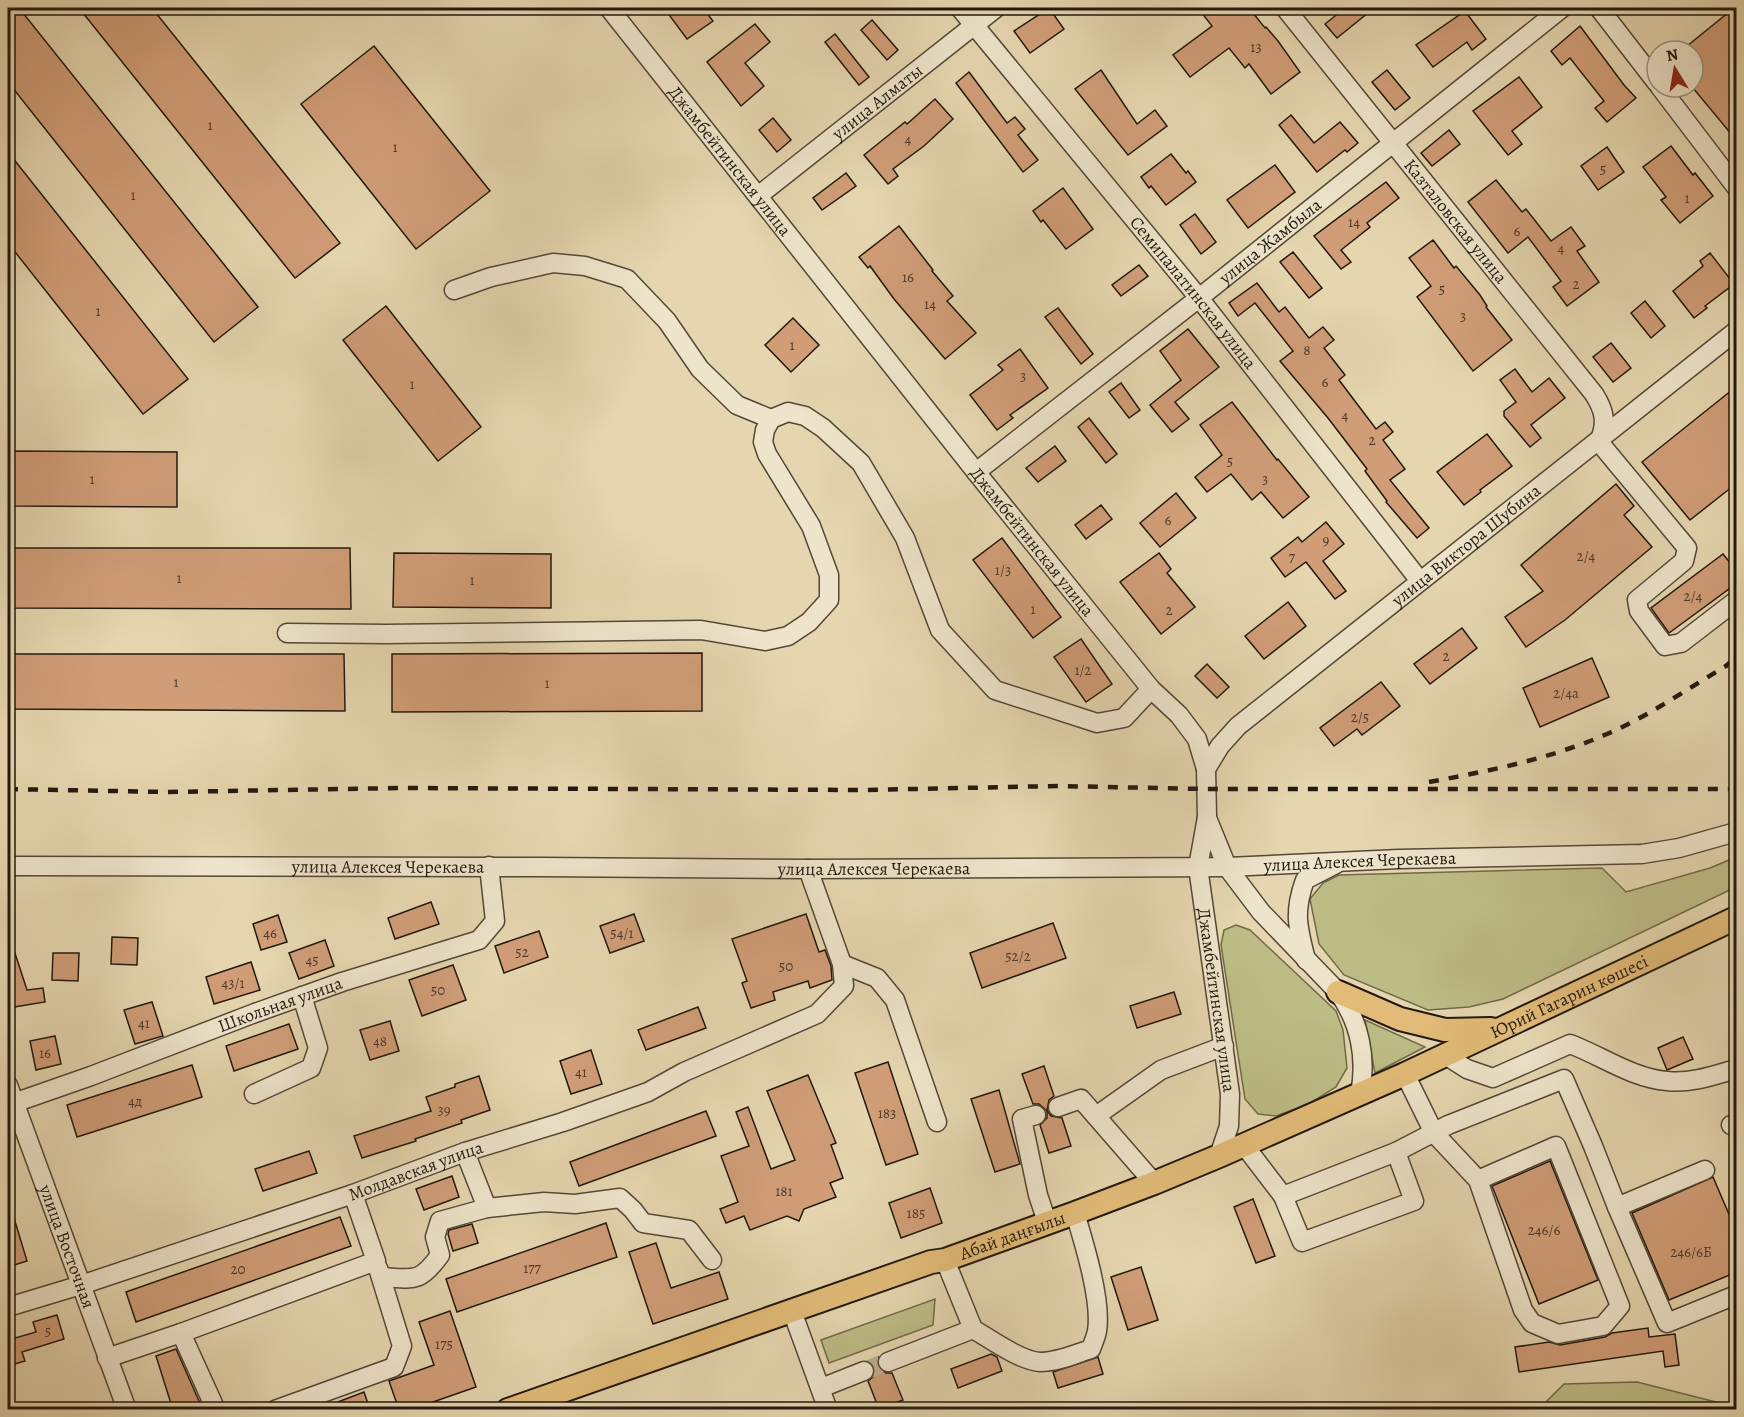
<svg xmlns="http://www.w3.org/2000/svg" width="1744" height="1417" font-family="Alegreya,serif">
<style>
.green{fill:#bdbc85;stroke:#706a4a;stroke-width:1.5}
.building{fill:#d09d77;stroke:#22190f;stroke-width:1.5}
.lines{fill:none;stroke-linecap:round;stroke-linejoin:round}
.minor-tunnel{stroke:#beb08f;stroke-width:18;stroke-dasharray:18 9;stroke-linecap:butt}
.minor-casing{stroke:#534837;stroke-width:21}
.major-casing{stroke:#22190f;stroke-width:26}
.minor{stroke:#eee4cb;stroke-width:18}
.major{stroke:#e2bb78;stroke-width:22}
.rail{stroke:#22190f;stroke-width:4.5;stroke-dasharray:10 10;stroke-linecap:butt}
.labels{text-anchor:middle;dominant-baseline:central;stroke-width:4.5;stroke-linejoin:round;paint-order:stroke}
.number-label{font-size:15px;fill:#4e3a29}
.street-label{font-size:18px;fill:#22190f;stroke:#eee4cb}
</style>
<rect width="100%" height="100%" fill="#e5d6af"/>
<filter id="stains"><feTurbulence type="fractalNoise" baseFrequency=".00333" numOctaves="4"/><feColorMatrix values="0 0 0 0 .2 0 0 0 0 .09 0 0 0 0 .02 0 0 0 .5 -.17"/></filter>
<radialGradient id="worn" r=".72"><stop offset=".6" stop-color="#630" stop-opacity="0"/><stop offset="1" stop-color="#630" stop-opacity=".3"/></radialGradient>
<g class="green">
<path d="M1736,857V887L1503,999L1469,1007L1428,1010L1344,975L1319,944L1310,899L1323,883L1339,875L1602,868L1626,892L1710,868Z"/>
<path d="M1236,925L1250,930L1336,1011L1343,1030L1347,1068L1336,1087L1309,1104L1276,1116L1258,1114L1245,1099L1221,945L1224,930Z"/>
<path d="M1365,1020L1425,1047L1375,1073Z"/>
<path d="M935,1299L933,1325L829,1363L821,1340Z"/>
<path d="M1637,1382L1736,1407V1409H1539L1564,1384Z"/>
</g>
<g class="building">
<path d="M8,8H19L258,307L214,342L8,82Z"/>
<path d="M79,8H152L340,243L295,278Z"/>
<path d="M664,8H703L713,21L687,39Z"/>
<path d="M1049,8L1064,29L1030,53L1014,31Z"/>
<path d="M1198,8H1249L1265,28L1266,27L1278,41L1300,72L1271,94L1249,64L1245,68L1229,48L1190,77L1173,55L1212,26Z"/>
<path d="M1345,8H1374L1337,38L1325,24Z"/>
<path d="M1734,8H1737V46L1730,51L1737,59V141L1693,88V51H1681Z"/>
<path d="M1465,11L1486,39L1472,50L1467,42L1433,67L1416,45Z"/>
<path d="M872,20L898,50L887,60L861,30Z"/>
<path d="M755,24L770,42L745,63L764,86L741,106L707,62Z"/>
<path d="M1580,26L1624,85L1636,98L1607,122L1595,108L1604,101L1570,58L1562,65L1551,51Z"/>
<path d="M835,34L869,77L859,85L825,42Z"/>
<path d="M374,46L490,191L416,249L301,104Z"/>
<path d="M1101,70L1137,124L1155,110L1167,126L1128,155L1075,89Z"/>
<path d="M1387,70L1410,98L1395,110L1372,82Z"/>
<path d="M969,72L1007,123L1015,117L1025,129L1018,135L1038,160L1023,172L956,83Z"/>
<path d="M1519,77L1542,107L1512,131L1522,144L1508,155L1473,111Z"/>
<path d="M935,99L953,119L924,146L893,169L898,176L888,184L864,155L905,122L907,124Z"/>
<path d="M1291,115L1314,143L1340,122L1358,143L1347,152L1345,150L1317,172L1279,125Z"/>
<path d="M773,118L791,140L777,152L759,130Z"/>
<path d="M1449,130L1460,144L1432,166L1421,153Z"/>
<path d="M1671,146L1693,175L1695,173L1713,196L1680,223L1661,200L1666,197L1643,167Z"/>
<path d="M1607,147L1624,172L1598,190L1581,166Z"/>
<path d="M8,152L188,379L143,414L8,243Z"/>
<path d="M1171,154L1186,173L1188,171L1196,182L1166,205L1151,186L1149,188L1141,177Z"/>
<path d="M1275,165L1295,192L1248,228L1227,200Z"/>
<path d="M846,173L856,186L822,210L813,198Z"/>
<path d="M1496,180L1522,212L1526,209L1551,241L1571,227L1585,246L1577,251L1599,282L1567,306L1553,287L1561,281L1528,237L1508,253L1468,202Z"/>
<path d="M1386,182L1399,198L1367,223L1370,227L1341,250L1351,262L1341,269L1314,236Z"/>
<path d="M1063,188L1093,229L1066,249L1043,220L1041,222L1033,211Z"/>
<path d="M1195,214L1216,242L1201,254L1180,225Z"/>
<path d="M899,226L933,270L932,271L953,296L947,301L976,333L945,359L894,299L870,266L868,268L859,257Z"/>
<path d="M1433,240L1454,268L1456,266L1480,295L1487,306L1486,307L1512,340L1473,371L1417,297L1431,286L1409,258Z"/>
<path d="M1293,252L1322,288L1309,298L1280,262Z"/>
<path d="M1710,253L1734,284L1705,306L1707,308L1694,318L1673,291L1703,266L1700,261Z"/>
<path d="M1139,265L1148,276L1121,296L1112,285Z"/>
<path d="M1257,283L1279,312L1285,307L1309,338L1323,327L1334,340L1324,348L1345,375L1339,380L1376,429L1385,422L1393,432L1383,440L1405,469L1390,480L1429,528L1417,538L1386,502L1387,501L1365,471L1367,469L1328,418L1280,361L1293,351L1255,303L1238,316L1229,303Z"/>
<path d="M1645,301L1665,326L1651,338L1631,313Z"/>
<path d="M386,306L481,427L438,461L343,340Z"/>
<path d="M1058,308L1093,354L1081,364L1045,317Z"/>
<path d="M793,318L819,345L791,372L765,345Z"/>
<path d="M1188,329L1219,367L1175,402L1189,419L1172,432L1150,405L1181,380L1160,351Z"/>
<path d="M1611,343L1631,368L1613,382L1593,357Z"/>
<path d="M1020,349L1048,388L1010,415L1013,418L997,430L970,395L1003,370L998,365Z"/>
<path d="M1515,369L1532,392L1549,378L1565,398L1531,425L1541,438L1530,447L1504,416V411L1516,402L1500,380Z"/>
<path d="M1121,383L1140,410L1129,418L1109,392Z"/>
<path d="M1737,386V483L1690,520L1642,462Z"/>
<path d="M1232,402L1277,460L1278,459L1309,497L1283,518L1261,492L1252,500L1231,474L1207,492L1195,477L1222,455L1200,425Z"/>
<path d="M1089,418L1117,454L1106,463L1078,427Z"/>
<path d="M1487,434L1512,466L1480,490L1481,492L1464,505L1437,472Z"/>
<path d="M1055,446L1066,461L1038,482L1026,468Z"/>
<path d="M8,451L177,452V507L8,506Z"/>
<path d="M1616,484L1634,506L1624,515L1652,547L1565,620L1526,647L1505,617L1543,591L1521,565Z"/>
<path d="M1176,493L1196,518L1160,547L1140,523Z"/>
<path d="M1101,505L1112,519L1086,539L1075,525Z"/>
<path d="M1326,522L1344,544L1323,561L1346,591L1335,599L1306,562L1285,577L1271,558L1298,537L1302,542Z"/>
<path d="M1002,538L1061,617L1033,638L973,560Z"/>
<path d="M8,548H350L351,609L8,608Z"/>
<path d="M394,553L551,554V608L393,607Z"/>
<path d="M1159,553L1171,569L1167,573L1195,607L1161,634L1120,582Z"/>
<path d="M1723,554L1731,564L1737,560V583L1669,633L1651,608Z"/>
<path d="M1288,602L1306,626L1264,659L1245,636Z"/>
<path d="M1462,628L1477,648L1430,684L1414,664Z"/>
<path d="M1081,639L1112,684L1086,702L1054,657Z"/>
<path d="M702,653V711L392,712V654Z"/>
<path d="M8,654H344L345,711L8,709Z"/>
<path d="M1592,658L1609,697L1540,727L1523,688Z"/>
<path d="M1207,664L1229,687L1217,698L1195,676Z"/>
<path d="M1381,682L1400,706L1362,735L1357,729L1334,746L1320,728Z"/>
<path d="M431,902L439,924L395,939L388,918Z"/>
<path d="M634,914L644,941L610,953L600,926Z"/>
<path d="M806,914L819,952L825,950L831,966L832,980L810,988L808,981L773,992L775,1000L751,1008L742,983L747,981L732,939Z"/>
<path d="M278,915L287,942L261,950L253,924Z"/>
<path d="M1053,923L1066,958L982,988L970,953Z"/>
<path d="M539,931L548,957L504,973L495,946Z"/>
<path d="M112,937L138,938L137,965L111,964Z"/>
<path d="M10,938L27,990L43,988L45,1002L8,1008V939Z"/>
<path d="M325,940L334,966L299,979L289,953Z"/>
<path d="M53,953H79L78,981L52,980Z"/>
<path d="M251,962L260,990L214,1004L206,977Z"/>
<path d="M453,965L466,1000L422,1016L409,980Z"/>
<path d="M1174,992L1181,1014L1137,1028L1130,1006Z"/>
<path d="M152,1002L163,1036L135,1044L124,1010Z"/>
<path d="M698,1007L706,1028L646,1050L638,1030Z"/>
<path d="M390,1021L399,1051L370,1060L360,1030Z"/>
<path d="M289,1024L298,1049L234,1071L226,1046Z"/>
<path d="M55,1036L61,1064L36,1070L30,1041Z"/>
<path d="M1683,1037L1693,1059L1667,1070L1658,1048Z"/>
<path d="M591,1050L602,1084L571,1094L560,1061Z"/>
<path d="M888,1062L918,1154L886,1165L855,1073Z"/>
<path d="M192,1065L202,1097L77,1137L67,1105Z"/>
<path d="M1044,1066L1054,1096L1049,1100L1047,1110L1051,1116L1062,1118L1071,1146L1049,1153L1040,1125L1047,1118V1111L1039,1104H1033L1022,1074Z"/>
<path d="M808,1075L836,1143L831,1145L843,1178L830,1183L836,1197L804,1209L799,1221L787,1216L750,1230L744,1216L726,1223L720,1209L738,1202L721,1156L749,1146L736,1112L748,1107L771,1169L795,1160L767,1091Z"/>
<path d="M479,1076L490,1110L461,1120L462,1123L415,1139L416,1141L362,1158L354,1136L431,1111L426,1097L455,1087V1084Z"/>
<path d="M999,1090L1020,1164L995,1172L971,1099Z"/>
<path d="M706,1111L716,1136L579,1186L570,1162Z"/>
<path d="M309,1151L317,1173L263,1191L255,1169Z"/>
<path d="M1550,1161L1598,1280L1539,1304L1492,1186Z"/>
<path d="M452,1176L459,1197L424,1210L416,1189Z"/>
<path d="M1713,1177L1737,1233V1272L1669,1300L1632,1213Z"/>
<path d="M930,1188L942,1223L901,1238L889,1203Z"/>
<path d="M1253,1199L1275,1256L1256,1263L1234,1207Z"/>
<path d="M11,1208L27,1261L8,1267V1209Z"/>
<path d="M340,1217L351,1246L136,1322L126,1292Z"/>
<path d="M606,1223L617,1257L457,1312L446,1279Z"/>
<path d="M472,1224L478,1243L453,1251L448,1234L449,1230Z"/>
<path d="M656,1243L671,1288L719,1272L728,1299L653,1324L629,1252Z"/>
<path d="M1141,1267L1158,1320L1128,1330L1111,1277Z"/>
<path d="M450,1311L476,1387L410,1410H399L389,1381L434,1365L419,1322Z"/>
<path d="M57,1315L64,1339L22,1352L25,1361L8,1366V1340L36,1332L33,1322Z"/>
<path d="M1648,1328L1649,1337L1675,1334L1679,1365L1665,1367L1663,1351L1519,1372L1515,1347L1549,1342L1560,1345L1605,1337L1612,1333Z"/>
<path d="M176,1349L203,1410H173L156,1356Z"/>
<path d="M991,1354L997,1357L1002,1371L958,1388L951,1369Z"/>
<path d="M878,1357V1367L886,1373H892L903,1400L879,1409L868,1381L873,1377L875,1372L874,1366L868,1361Z"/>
<path d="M1098,1357L1103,1374L1058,1388L1053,1372Z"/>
<path d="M364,1392L370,1410H322V1408Z"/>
</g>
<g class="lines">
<path class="minor-tunnel" d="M864,1371L888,1362"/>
<defs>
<g id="minor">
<path id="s1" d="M609,8L976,472L1151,689L1179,715L1197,739L1206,769L1207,817L1198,867L1230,1094L1229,1126L1219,1156"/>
<path id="s2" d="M960,8L1199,298L1420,581"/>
<path id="s3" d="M1285,8L1594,394C1605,411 1607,423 1599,442"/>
<path d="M1599,8L1657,83"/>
<path d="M1660,87L1736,187"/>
<path id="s4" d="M758,196L996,8"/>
<path d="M454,290L491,277L553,263L585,266L627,279L667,321L700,369L737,405L771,419"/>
<path d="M1599,442L1687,548L1684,561L1637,600L1639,611L1665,646L1681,643L1733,603"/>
<path id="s5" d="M976,472L1199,298L1562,8"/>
<path d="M287,633L386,634L701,630L765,641L788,636L809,622L829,600V575L811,526L767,454L763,442L765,430L771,419L788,412L805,416L823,428L861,463L905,538L940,630L995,690L1097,723L1124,718L1151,689"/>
<path id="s6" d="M1206,769L1220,746L1238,726L1736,331"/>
<path d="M1207,818L1227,867L1261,912L1338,992C1360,1022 1367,1058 1360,1094"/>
<path id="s7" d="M8,866L541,867L808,869L1227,867L1399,859L1642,854L1679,848L1736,832"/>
<path d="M1306,960C1298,927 1293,913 1305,880L1336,864"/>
<path d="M842,964L877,978L895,1000L937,1122"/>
<path d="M1445,1055L1467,1069L1493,1078L1570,1044C1602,1056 1632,1078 1667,1081C1690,1084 1715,1075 1736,1069"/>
<path d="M1405,1074L1434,1133L1478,1180L1556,1146L1620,1306L1603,1326L1558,1334L1532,1323L1523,1310L1478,1180"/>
<path id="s8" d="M8,1085L127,1410"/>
<path d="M254,1094L311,1068L318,1048L302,996"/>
<path id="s9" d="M8,1105L91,1076L255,1013L342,982L479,940L495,921L489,866"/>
<path d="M1058,1107L1081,1099L1154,1183"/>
<path d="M1036,1115L1022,1119L1038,1195L1047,1222"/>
<path d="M1096,1116L1161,1070L1224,1046"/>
<path d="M1731,1125L1736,1124"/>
<path d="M1244,1145L1283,1196L1302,1242L1414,1201L1396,1152"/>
<path d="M465,1152L487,1208"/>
<path d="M1283,1196L1396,1152L1448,1125L1564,1079L1593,1146L1617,1207L1705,1170"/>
<path d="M1617,1207L1667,1323L1736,1295"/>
<path d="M382,1277C414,1279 420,1283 440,1255L435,1237L440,1221L487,1208L544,1202L575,1204L620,1198L633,1210L643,1223L689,1230L712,1260"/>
<path id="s10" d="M8,1307L81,1285L353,1194L465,1152L563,1122L648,1092L684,1072L817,1014L844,986L842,964L808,869"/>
<path d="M792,1311L828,1410"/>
<path d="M973,1329C990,1339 1021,1361 1040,1362C1058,1362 1075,1354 1091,1349C1093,1343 1096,1337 1097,1331C1102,1301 1084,1243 1075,1213"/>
<path d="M181,1333L216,1410"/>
<path d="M107,1358L181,1333L376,1261L353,1194"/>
<path d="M888,1362L973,1329L945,1260"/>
<path d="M821,1388L864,1371"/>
<path d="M275,1410L394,1367L402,1346L378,1268"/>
</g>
<g id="major">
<path d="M1338,992L1400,1019L1445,1030L1491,1029"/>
<path id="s11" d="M508,1410L931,1262L945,1260L1075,1213L1154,1183L1219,1156L1405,1074L1736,918"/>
</g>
</defs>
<use href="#minor" class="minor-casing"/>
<use href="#major" class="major-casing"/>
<use href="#minor" class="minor"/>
<use href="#major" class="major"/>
<g class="rail">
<path d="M1429,782C1489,771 1550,759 1607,734C1649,716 1687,689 1726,666L1736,657"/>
<path d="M8,789L167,792L401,788L864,790L1058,786L1206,789H1736"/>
</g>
</g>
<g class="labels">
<g class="number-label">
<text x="1256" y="47">13</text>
<text x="210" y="125">1</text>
<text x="908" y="139">4</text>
<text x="395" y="147">1</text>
<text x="1603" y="169">5</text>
<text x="133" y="195">1</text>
<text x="1687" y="198">1</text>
<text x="1354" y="222">14</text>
<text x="1517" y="231">6</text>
<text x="1561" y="248">4</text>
<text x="908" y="277">16</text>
<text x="1576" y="284">2</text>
<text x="1442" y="289">5</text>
<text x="930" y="304">14</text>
<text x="98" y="311">1</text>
<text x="1463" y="316">3</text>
<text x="792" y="345">1</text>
<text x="1307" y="350">8</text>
<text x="1023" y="376">3</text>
<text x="1325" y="382">6</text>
<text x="412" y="384">1</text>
<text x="1345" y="415">4</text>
<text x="1372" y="440">2</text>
<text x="1230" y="461">5</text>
<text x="92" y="479">1</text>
<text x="1265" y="479">3</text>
<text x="1168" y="520">6</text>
<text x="1326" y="540">9</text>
<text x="1586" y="556">2/4</text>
<text x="1292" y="557">7</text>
<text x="1003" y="570">1/3</text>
<text x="179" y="578">1</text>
<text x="472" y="580">1</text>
<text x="1693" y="596">2/4</text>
<text x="1033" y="609">1</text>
<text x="1169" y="610">2</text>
<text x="1446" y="656">2</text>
<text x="1083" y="670">1/2</text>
<text x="176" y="682">1</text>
<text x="547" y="683">1</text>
<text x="1566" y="693">2/4а</text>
<text x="1360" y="717">2/5</text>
<text x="270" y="933">46</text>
<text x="622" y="933">54/1</text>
<text x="522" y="952">52</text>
<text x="1018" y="956">52/2</text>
<text x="312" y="960">45</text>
<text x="786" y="966">50</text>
<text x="233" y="983">43/1</text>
<text x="438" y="990">50</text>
<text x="144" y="1023">41</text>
<text x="380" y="1041">48</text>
<text x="45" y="1053">16</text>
<text x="581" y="1072">41</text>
<text x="135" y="1101">4д</text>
<text x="444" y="1110">39</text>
<text x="887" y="1113">183</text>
<text x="784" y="1191">181</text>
<text x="916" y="1213">185</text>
<text x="1544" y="1230">246/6</text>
<text x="1691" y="1252">246/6Б</text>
<text x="532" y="1268">177</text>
<text x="238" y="1269">20</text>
<text x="48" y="1331">5</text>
<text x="444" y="1344">175</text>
</g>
<g class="street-label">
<text stroke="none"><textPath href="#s4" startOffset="152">улица Алматы</textPath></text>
<text stroke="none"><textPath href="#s1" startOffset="195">Джамбейтинская улица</textPath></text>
<text stroke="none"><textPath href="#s3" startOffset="273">Казталовская улица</textPath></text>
<text stroke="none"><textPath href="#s5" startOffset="374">улица Жамбыла</textPath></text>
<text stroke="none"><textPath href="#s2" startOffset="368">Семипалатинская улица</textPath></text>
<text stroke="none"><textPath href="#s1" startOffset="681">Джамбейтинская улица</textPath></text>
<text stroke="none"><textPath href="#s6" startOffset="345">улица Виктора Шубина</textPath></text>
<text stroke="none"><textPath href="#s7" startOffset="1352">улица Алексея Черекаева</textPath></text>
<text stroke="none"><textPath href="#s7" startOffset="380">улица Алексея Черекаева</textPath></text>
<text stroke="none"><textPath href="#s7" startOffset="866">улица Алексея Черекаева</textPath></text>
<text stroke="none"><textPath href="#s11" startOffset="1140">Юрий Гагарин көшесі</textPath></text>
<text stroke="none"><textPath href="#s1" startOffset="1203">Джамбейтинская улица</textPath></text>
<text stroke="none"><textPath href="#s9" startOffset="290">Школьная улица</textPath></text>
<text stroke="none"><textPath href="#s10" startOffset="430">Молдавская улица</textPath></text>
<text stroke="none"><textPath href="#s11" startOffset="534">Абай даңғылы</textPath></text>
<text stroke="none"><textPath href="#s8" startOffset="172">улица Восточная</textPath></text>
</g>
</g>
<rect width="1744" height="1417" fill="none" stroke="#e5d6af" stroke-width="30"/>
<rect x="9" y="9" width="1726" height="1399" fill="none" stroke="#22190f" stroke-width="3"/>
<rect x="15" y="15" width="1714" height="1387" fill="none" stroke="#22190f" stroke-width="1.5"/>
<g transform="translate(1675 69) rotate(349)"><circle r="28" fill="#eee4cb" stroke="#9c9380" stroke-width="1.5"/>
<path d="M0-4.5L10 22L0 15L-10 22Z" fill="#8f2418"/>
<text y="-9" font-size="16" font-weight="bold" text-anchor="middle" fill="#22190f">N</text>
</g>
<rect width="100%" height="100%" filter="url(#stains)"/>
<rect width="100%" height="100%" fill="url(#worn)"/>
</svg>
